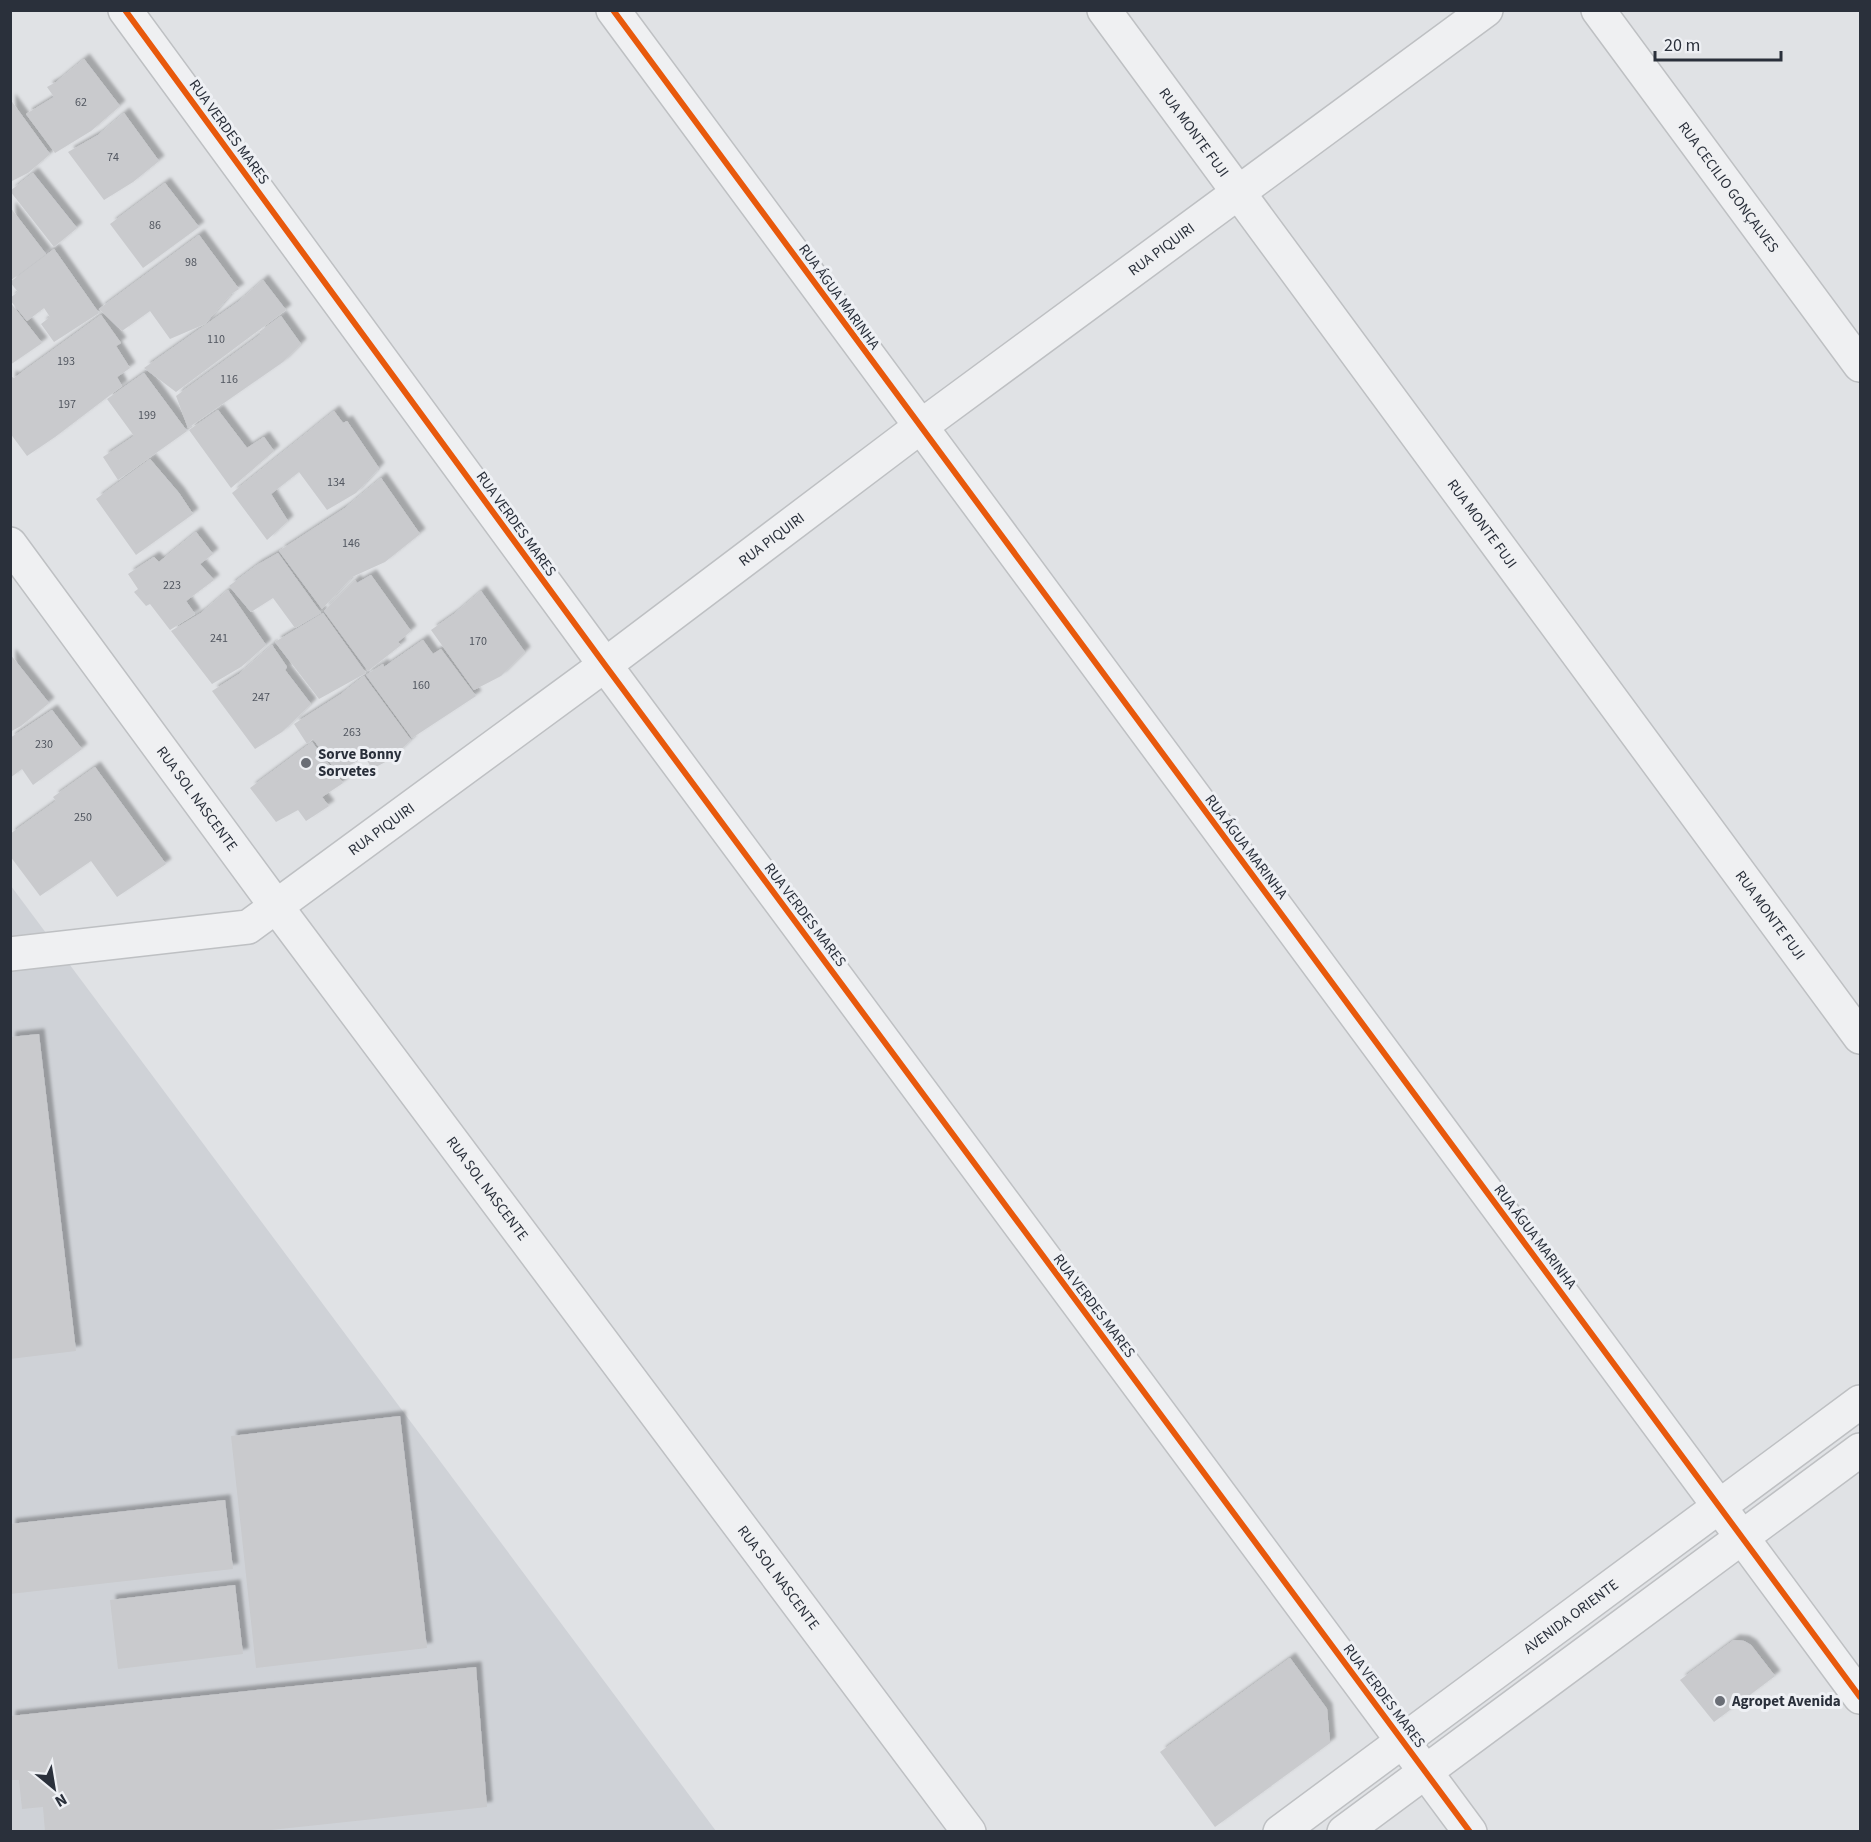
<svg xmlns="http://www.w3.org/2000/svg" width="1871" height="1842" font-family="'Source Sans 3',sans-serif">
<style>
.built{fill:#cfd2d7}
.building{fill:#c9cacd;filter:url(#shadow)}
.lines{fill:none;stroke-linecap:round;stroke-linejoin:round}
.minor-casing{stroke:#bec0c3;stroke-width:36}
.tertiary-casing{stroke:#bec0c3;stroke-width:36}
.minor{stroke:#eff0f2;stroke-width:33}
.tertiary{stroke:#eff0f2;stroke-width:33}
.cycleway-casing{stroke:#eef0f4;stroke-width:10}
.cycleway{stroke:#e8590c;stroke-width:6}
.poi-dot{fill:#6a6e76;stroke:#eef0f4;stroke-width:2}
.labels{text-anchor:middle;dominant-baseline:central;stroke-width:6;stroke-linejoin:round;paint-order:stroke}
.number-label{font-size:12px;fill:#525760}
.street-label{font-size:15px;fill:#2a303b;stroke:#eef0f4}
.poi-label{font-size:15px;font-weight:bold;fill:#2a303b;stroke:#eef0f4;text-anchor:start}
</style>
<defs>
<filter id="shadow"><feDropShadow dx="5.5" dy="-5.5" stdDeviation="1.5" flood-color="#0004"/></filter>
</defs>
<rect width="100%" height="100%" fill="#e0e2e5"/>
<path class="built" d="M11,886L716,1831H11Z"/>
<g class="building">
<path d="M84,59L120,106L91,131L55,153L26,114L54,97L47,87L56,82Z"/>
<path d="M10,99L50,154L28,173L10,182Z"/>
<path d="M124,113L159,161L133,182L104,200L68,152L98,135Z"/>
<path d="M33,173L77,228L54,247L10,191Z"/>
<path d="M165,183L199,227L143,268L110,224Z"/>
<path d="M10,207L46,254L10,281Z"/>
<path d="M199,235L239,289L231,294L205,324L170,339L150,311L122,331L99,309Z"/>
<path d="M54,249L99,313L54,342L41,324L50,317L44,308L27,321L10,300V298L18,292L10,282Z"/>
<path d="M263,280L286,310L176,392L144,368L238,302Z"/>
<path d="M10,302L42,343L10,365Z"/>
<path d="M101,315L121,343L116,346L130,368L117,377L122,386L55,437L27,456L10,433V376L14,378Z"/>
<path d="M281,316L301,344L283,362L188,428L176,396L261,334L259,332Z"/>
<path d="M144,373L187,431L118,480L103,457L134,436L107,399Z"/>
<path d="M218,410L247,448L264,437L274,451L231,488L189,430Z"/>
<path d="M334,411L343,423L347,421L379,468L356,493L327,510L299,472L271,494L288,521L267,540L232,493Z"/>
<path d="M150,459L179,493L193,514L136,555L96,499Z"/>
<path d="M381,478L420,534L385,562L352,577L322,609L279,551L345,508Z"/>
<path d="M196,532L213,554L200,564L214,580L186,601L195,614L170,630L150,604L146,606L134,592L138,589L128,574L154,557L159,562Z"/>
<path d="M278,553L321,613L295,628L273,598L251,612L229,586L257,565Z"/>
<path d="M371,575L411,631L398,642L401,645L368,671L324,611L355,580L357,583Z"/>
<path d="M228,590L266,645L241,667L212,684L171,631L201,613Z"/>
<path d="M481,591L525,652L501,676L474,690L431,630L454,614Z"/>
<path d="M323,613L366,673L319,699L275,642Z"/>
<path d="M423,640L433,654L441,649L476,696L412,738L366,675L383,664L384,667Z"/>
<path d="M272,645L287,667L285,670L311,704L282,732L255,749L212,691L239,674Z"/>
<path d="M10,654L49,703L21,726L10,732Z"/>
<path d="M364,676L411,740L391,759L372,769L365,757L337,772L313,739L307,744L294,724L341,694Z"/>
<path d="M52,710L82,749L33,785L22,769L10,778V738Z"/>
<path d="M312,742L343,783L322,797L329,806L306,821L298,810L276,822L250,788Z"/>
<path d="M95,767L166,864L117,897L91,861L40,896L10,856V834L56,801L53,797Z"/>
<path d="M39,1034L76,1351L10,1359V1037Z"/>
<path d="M400,1416L427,1648L256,1668L231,1436Z"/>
<path d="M225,1500L233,1569L10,1594V1524Z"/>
<path d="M235,1585L243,1654L118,1669L110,1600Z"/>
<path d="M1734,1640L1744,1641L1751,1645L1775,1676L1714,1722L1680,1680Z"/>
<path d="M1290,1658L1327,1709L1330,1743L1215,1827L1160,1752Z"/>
<path d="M476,1667L487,1807L252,1832H45L43,1807L22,1809L19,1780H10V1716Z"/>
</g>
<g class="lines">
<defs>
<g id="minor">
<path d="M125,10L605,665L1470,1832"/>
<path d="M613,10L1860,1697"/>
<path id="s1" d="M1104,10L1860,1037"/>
<path id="s2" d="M1598,10L1860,365"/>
<path id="s3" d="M10,544L276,906L969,1832"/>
<path id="s4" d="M10,954L248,927L605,665L920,427L1486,10"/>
</g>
<g id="tertiary">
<path id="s5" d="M1280,1832L1860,1402"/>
<path d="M1344,1832L1860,1450"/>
</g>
</defs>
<use href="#minor" class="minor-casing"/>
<use href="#tertiary" class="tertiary-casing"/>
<use href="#minor" class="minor"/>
<use href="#tertiary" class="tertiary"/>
<defs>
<g id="cycleway">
<path d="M125,10L605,665L1470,1832"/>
<path d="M613,10L1860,1697"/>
</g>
</defs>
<use href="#cycleway" class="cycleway-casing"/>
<use href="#cycleway" class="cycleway"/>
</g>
<g class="poi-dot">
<circle cx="306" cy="763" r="6"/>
<circle cx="1720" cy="1701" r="6"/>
</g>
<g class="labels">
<g class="number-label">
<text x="81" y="102">62</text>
<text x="113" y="157">74</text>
<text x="155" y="225">86</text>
<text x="191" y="262">98</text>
<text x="216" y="339">110</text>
<text x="66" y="361">193</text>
<text x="229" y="379">116</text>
<text x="67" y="404">197</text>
<text x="147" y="415">199</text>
<text x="336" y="482">134</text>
<text x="351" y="543">146</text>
<text x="172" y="585">223</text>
<text x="219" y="638">241</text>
<text x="478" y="641">170</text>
<text x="421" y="685">160</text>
<text x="261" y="697">247</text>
<text x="352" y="732">263</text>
<text x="44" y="744">230</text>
<text x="83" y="817">250</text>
</g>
<g class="street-label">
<text transform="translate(229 132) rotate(54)">RUA VERDES MARES</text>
<text stroke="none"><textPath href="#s1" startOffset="152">RUA MONTE FUJI</textPath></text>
<text stroke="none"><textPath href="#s2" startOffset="220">RUA CECILIO GONÇALVES</textPath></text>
<text stroke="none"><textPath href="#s4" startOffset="1377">RUA PIQUIRI</textPath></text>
<text transform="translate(839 297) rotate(54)">RUA ÁGUA MARINHA</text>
<text transform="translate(516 524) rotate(54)">RUA VERDES MARES</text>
<text stroke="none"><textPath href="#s1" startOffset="638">RUA MONTE FUJI</textPath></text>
<text stroke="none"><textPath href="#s4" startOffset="891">RUA PIQUIRI</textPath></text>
<text stroke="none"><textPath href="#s3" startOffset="316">RUA SOL NASCENTE</textPath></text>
<text stroke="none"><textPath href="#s4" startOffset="405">RUA PIQUIRI</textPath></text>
<text transform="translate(1246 847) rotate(53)">RUA ÁGUA MARINHA</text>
<text transform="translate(805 915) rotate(53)">RUA VERDES MARES</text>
<text stroke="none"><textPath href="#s1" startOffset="1124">RUA MONTE FUJI</textPath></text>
<text stroke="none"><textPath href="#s3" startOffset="802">RUA SOL NASCENTE</textPath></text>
<text transform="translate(1535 1237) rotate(53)">RUA ÁGUA MARINHA</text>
<text transform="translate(1094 1306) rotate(53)">RUA VERDES MARES</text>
<text stroke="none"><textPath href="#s3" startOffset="1288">RUA SOL NASCENTE</textPath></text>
<text stroke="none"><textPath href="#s5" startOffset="362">AVENIDA ORIENTE</textPath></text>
<text transform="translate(1384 1696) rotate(53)">RUA VERDES MARES</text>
</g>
<g class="poi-label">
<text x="318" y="754">Sorve Bonny<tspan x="318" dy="17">Sorvetes</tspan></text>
<text x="1732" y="1701">Agropet Avenida</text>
</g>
</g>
<rect width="1871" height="1842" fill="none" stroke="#2a303b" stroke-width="24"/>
<g transform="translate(54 1788) rotate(150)" stroke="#eef0f4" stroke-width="4.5" paint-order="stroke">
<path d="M0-4.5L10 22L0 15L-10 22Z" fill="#2a303b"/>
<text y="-9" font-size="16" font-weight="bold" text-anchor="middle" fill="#2a303b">N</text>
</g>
<path d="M1655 51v9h126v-9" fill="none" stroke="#2a303b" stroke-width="3"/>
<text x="1664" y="51" font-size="18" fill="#2a303b" stroke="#eef0f4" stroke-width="4.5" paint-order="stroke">20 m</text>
</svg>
